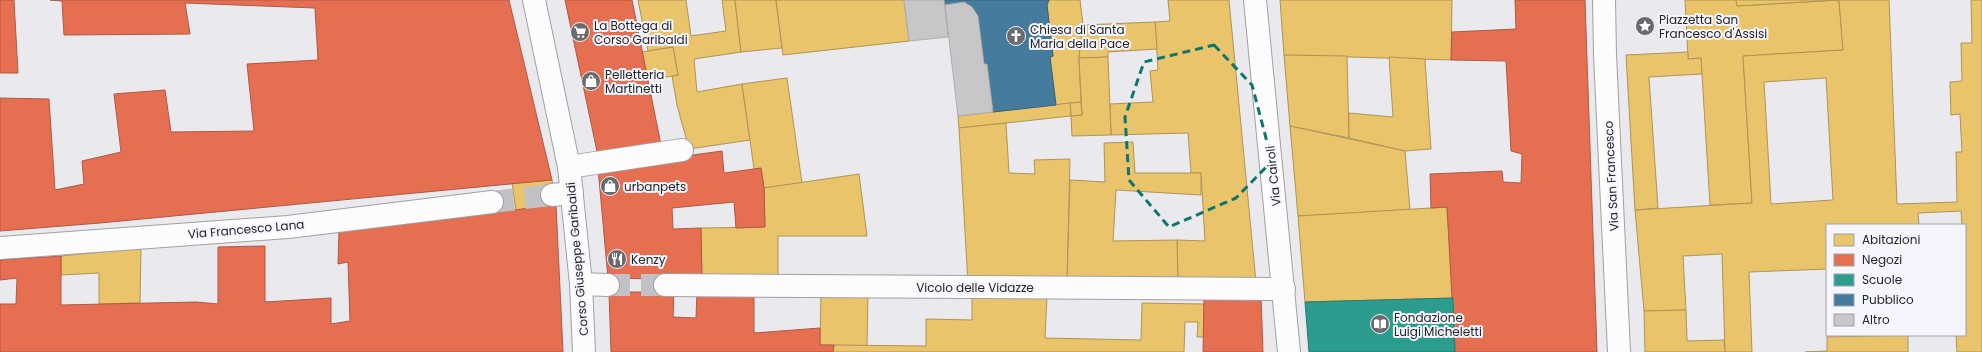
<svg xmlns="http://www.w3.org/2000/svg" width="1982" height="352" font-family="Poppins,sans-serif">
<style>
.homes{fill:#e9c46a;stroke:#ae9456;fill-rule:evenodd}
.shops{fill:#e76f51;stroke:#ad5945}
.schools{fill:#2a9d8f;stroke:#287970}
.public{fill:#457b9d;stroke:#3b617a}
.building{fill:#c7c6c8;stroke:#aeacae}
.lines{fill:none;stroke-linecap:round;stroke-linejoin:round}
.minor-tunnel{stroke:#c2c2c6;stroke-width:22;stroke-dasharray:22 11;stroke-linecap:butt}
.minor-casing{stroke:#a1a1a4;stroke-width:24}
.minor{stroke:#fcfcfc;stroke-width:22}
.marked{fill:none;stroke:#0f766e;stroke-width:3;stroke-dasharray:8 5;stroke-linejoin:round}
.labels{text-anchor:middle;dominant-baseline:central;stroke-width:4;stroke-linejoin:round;paint-order:stroke}
.poi-label{font-size:12px;fill:#252528;stroke:#f4f5fd;text-anchor:start}
.street-label{font-size:12px;fill:#252528;stroke:#f4f5fd}
</style>
<rect width="100%" height="100%" fill="#e9e9ee"/>
<g class="homes">
<path d="M638,0H686L691,36L726,31L722,0H735L741,52L694,59L697,92L742,84L750,140L689,149L677,105L672,76L678,75L673,47L648,51Z"/>
<path d="M735,0H776L782,48L741,52Z"/>
<path d="M776,0H904L909,41L783,55Z"/>
<path d="M1049,0H1080L1083,25L1079,58L1081,102L1056,105L1050,57L1053,56L1047,5Z"/>
<path d="M1168,0H1229L1256,282H1178L1177,240L1205,241L1201,173H1191L1188,133L1111,135L1110,104L1153,102L1150,71L1158,70L1155,22L1170,21Z"/>
<path d="M1280,0H1452L1451,60L1284,55Z"/>
<path d="M1685,0H1736L1737,6L1839,0L1843,50L1743,56L1752,203L1710,205L1701,58L1688,59Z"/>
<path d="M1736,0H1838L1737,6Z"/>
<path d="M1839,0H1889L1897,204L1957,202L1956,152H1962L1960,114L1951,115L1950,82L1962,81L1961,43H1972L1971,0H1982V352H1957L1956,335H1965V225H1962L1961,211L1918,213L1919,225H1827V269L1749,272L1752,352H1725L1722,254L1683,256L1686,310L1644,311L1635,210L1752,203L1743,56L1843,50ZM1826,78L1833,200L1771,204L1764,82Z"/>
<path d="M1155,22L1157,49L1108,52V57L1079,58L1083,25Z"/>
<path d="M673,47L678,75L648,80L642,52Z"/>
<path d="M1688,52V59L1701,58L1702,74L1649,77L1658,208L1635,210L1626,55Z"/>
<path d="M1284,55L1347,56L1349,138L1290,126Z"/>
<path d="M1108,57L1111,135L1072,136L1071,116L1082,115L1079,58Z"/>
<path d="M1389,57L1425,59L1431,149L1405,151L1349,138V113L1393,117Z"/>
<path d="M787,78L802,183L764,188L761,168L754,169L742,84Z"/>
<path d="M1081,102L1082,115L1071,116L1070,103Z"/>
<path d="M1070,103L1071,116L959,128L958,116Z"/>
<path d="M1006,123L1009,173L1035,174L1034,160L1070,159L1067,283H968L959,128Z"/>
<path d="M1290,126L1405,151L1410,210L1298,216Z"/>
<path d="M1133,142L1135,173H1201V195L1116,190L1113,241L1177,240L1178,282L1067,283L1070,180L1105,182L1104,143Z"/>
<path d="M859,174L867,236H778V280H702L701,228L765,227L764,188Z"/>
<path d="M552,180L556,205L516,210L512,183Z"/>
<path d="M1447,207L1453,298L1305,302L1298,216Z"/>
<path d="M141,248L140,303L99,304V273L61,275V256Z"/>
<path d="M821,292L868,293L867,346L820,345Z"/>
<path d="M972,297H1047L1045,338L1141,340L1142,303L1204,304V337H1197L1198,322H1185L1184,352H833L834,345L926,346V319L972,320Z"/>
<path d="M1686,310L1687,341L1724,340L1725,352H1645L1644,311Z"/>
<path d="M1908,335V352H1805L1827,351V337Z"/>
</g>
<g class="shops">
<path d="M0,0H14L18,73H0Z"/>
<path d="M50,0H509L552,180L100,223L0,231V98L49,99L55,190L84,184L82,161L121,152L114,94L165,90L171,132L254,131L247,64L318,60L315,8L185,3L190,34L64,35L62,1Z"/>
<path d="M565,0H632L661,145L598,156Z"/>
<path d="M1515,0H1585L1597,352H1455L1447,207L1431,208L1430,174L1502,171L1503,182L1521,183L1522,154L1511,151L1506,61L1451,60L1452,32L1516,29Z"/>
<path d="M722,151L724,173L761,168L764,188L765,227L736,228L734,202L672,208L673,229L701,228L702,280L608,278L598,168Z"/>
<path d="M556,205L563,352H0V304H16L17,278L0,280V260L61,256V305L196,302L218,304V247L265,246V302L331,298V324L350,321L348,262L338,264L339,231Z"/>
<path d="M609,292H674L673,317L696,318L697,292H754V333L820,328V345H834L833,352H611Z"/>
<path d="M1204,297H1261L1263,352H1203Z"/>
</g>
<path class="schools" d="M1453,298L1455,352H1309L1305,302Z"/>
<path class="public" d="M944,0H1049L1047,5L1053,56L1050,57L1056,105L993,112L987,64H984L978,16L972,7L964,2L945,5Z"/>
<g class="building">
<path d="M904,0H944L948,37L909,41Z"/>
<path d="M964,2L972,7L978,16L984,64H987L993,112L958,116L945,5Z"/>
</g>
<g class="lines">
<g class="minor-tunnel">
<path d="M492,202L552,195"/>
<path d="M608,285H665"/>
</g>
<defs>
<g id="minor">
<path d="M534,0L569,167L581,284L584,352"/>
<path d="M1255,0L1289,352"/>
<path d="M1604,0L1605,55L1619,352"/>
<path d="M569,167L682,150"/>
<path d="M552,195L572,193"/>
<path d="M0,248L288,227L492,202"/>
<path d="M581,284L608,285"/>
<path d="M665,285L1284,289"/>
</g>
</defs>
<use href="#minor" class="minor-casing"/>
<use href="#minor" class="minor"/>
</g>
<path class="marked" d="M1214,45L1252,85L1272,161L1236,198L1169,227L1129,180L1125,117L1144,62Z"/>
<defs>
<symbol id="sight-disc" viewBox="-11 -11 22 22"><circle r="9.5" fill="#6a6a6d" stroke="#f4f5fd"/><path d="M0-6L1.8-2.2L6-1.7L2.9 1.2L3.7 5.4L0 3.3L-3.7 5.4L-2.9 1.2L-6-1.7L-1.8-2.2Z" fill="#fff"/></symbol>
<symbol id="supermarket-disc" viewBox="-11 -11 22 22"><circle r="9.5" fill="#6a6a6d" stroke="#f4f5fd"/><path d="M-6-5.5h2.5l.6 2H6L4.5 2H-2.5L-4.4-4H-6ZM-1.5 3.2a1.3 1.3 0 1 0 .1 0ZM3 3.2a1.3 1.3 0 1 0 .1 0Z" fill="#fff"/></symbol>
<symbol id="church-disc" viewBox="-11 -11 22 22"><circle r="9.5" fill="#6a6a6d" stroke="#f4f5fd"/><path d="M-1.2-6h2.4v3.5h3.3v2.4h-3.3V6h-2.4V-.1h-3.3v-2.4h3.3Z" fill="#fff"/></symbol>
<symbol id="shop-disc" viewBox="-11 -11 22 22"><circle r="9.5" fill="#6a6a6d" stroke="#f4f5fd"/><path d="M-5-2.5h2.3a2.7 3.5 0 0 1 5.4 0H5L5.5 6h-11ZM-1.5-2.5h3a1.5 2.3 0 0 0-3 0Z" fill="#fff"/></symbol>
<symbol id="restaurant-disc" viewBox="-11 -11 22 22"><circle r="9.5" fill="#6a6a6d" stroke="#f4f5fd"/><path d="M-5-6h1v4h1v-4h1v4h1v-4h1v5L-1.5 .5V6h-2V.5L-5-1ZM5-6V6H3V1.5H1.5Q1.5-4 5-6Z" fill="#fff"/></symbol>
<symbol id="library-disc" viewBox="-11 -11 22 22"><circle r="9.5" fill="#6a6a6d" stroke="#f4f5fd"/><path d="M-6-4Q-3-5.5-.7-3.5V5Q-3 3-6 4ZM6-4Q3-5.5 .7-3.5V5Q3 3 6 4Z" fill="#fff"/></symbol>
</defs>
<g fill-rule="evenodd">
<use href="#sight-disc" x="1634" y="15" width="22" height="22"/>
<use href="#supermarket-disc" x="569" y="21" width="22" height="22"/>
<use href="#church-disc" x="1005" y="25" width="22" height="22"/>
<use href="#shop-disc" x="580" y="70" width="22" height="22"/>
<use href="#shop-disc" x="599" y="175" width="22" height="22"/>
<use href="#restaurant-disc" x="606" y="248" width="22" height="22"/>
<use href="#library-disc" x="1369" y="313" width="22" height="22"/>
</g>
<g class="labels">
<g class="poi-label">
<text x="1659" y="19">Piazzetta San<tspan x="1659" dy="14">Francesco d'Assisi</tspan></text>
<text x="594" y="25">La Bottega di<tspan x="594" dy="14">Corso Garibaldi</tspan></text>
<text x="1030" y="29">Chiesa di Santa<tspan x="1030" dy="14">Maria della Pace</tspan></text>
<text x="605" y="74">Pelletteria<tspan x="605" dy="14">Martinetti</tspan></text>
<text x="624" y="186">urbanpets</text>
<text x="631" y="259">Kenzy</text>
<text x="1394" y="317">Fondazione<tspan x="1394" dy="14">Luigi Micheletti</tspan></text>
</g>
<g class="street-label">
<text transform="translate(1273 176) rotate(-96)">Via Cairoli</text>
<text transform="translate(1611 176) rotate(-93)">Via San Francesco</text>
<text transform="translate(246 229) rotate(-5)">Via Francesco Lana</text>
<text transform="translate(577 259) rotate(-95)">Corso Giuseppe Garibaldi</text>
<text x="975" y="287">Vicolo delle Vidazze</text>
</g>
</g>
<rect x="1826" y="224" width="140" height="112" fill="#f4f5fd" stroke="#a1a2a8"/>
<rect x="1834" y="234" width="20" height="12" fill="#e9c46a" stroke="#a1a2a8"/>
<text x="1862" y="244" font-size="12" fill="#252528">Abitazioni</text>
<rect x="1834" y="254" width="20" height="12" fill="#e76f51" stroke="#a1a2a8"/>
<text x="1862" y="264" font-size="12" fill="#252528">Negozi</text>
<rect x="1834" y="274" width="20" height="12" fill="#2a9d8f" stroke="#a1a2a8"/>
<text x="1862" y="284" font-size="12" fill="#252528">Scuole</text>
<rect x="1834" y="294" width="20" height="12" fill="#457b9d" stroke="#a1a2a8"/>
<text x="1862" y="304" font-size="12" fill="#252528">Pubblico</text>
<rect x="1834" y="314" width="20" height="12" fill="#c7c6c8" stroke="#a1a2a8"/>
<text x="1862" y="324" font-size="12" fill="#252528">Altro</text>
</svg>
